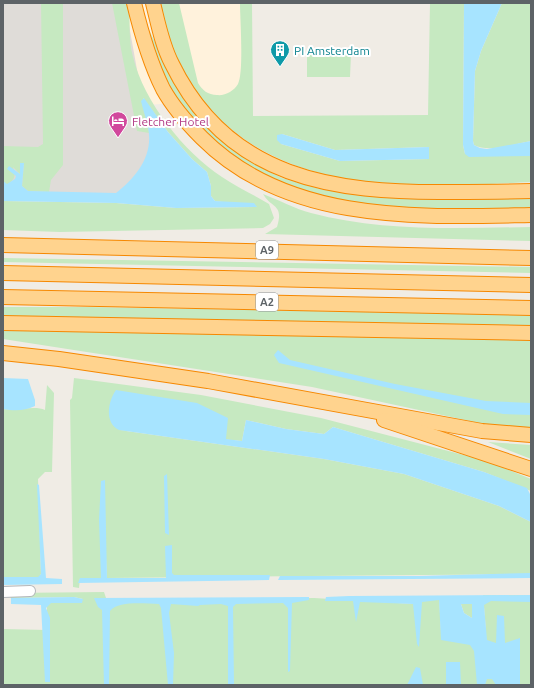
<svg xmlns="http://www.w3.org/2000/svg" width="534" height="688" font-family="Ubuntu,sans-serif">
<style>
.commercial{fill:#fff2dc}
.industrial{fill:#dfdcd8}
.green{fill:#c6e9c1;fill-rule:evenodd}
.water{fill:#a7e4ff;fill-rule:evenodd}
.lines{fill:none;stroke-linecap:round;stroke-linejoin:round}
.minor-casing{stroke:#b3b7bb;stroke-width:12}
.highway-casing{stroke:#f68800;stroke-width:16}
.minor{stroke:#fff;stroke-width:10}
.highway{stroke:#ffd38e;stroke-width:14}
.labels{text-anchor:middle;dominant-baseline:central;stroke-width:4;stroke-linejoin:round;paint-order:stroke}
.shield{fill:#fff;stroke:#8e9295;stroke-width:1}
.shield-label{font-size:11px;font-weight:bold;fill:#5d6367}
.culture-label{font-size:12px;fill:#0d838f;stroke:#fff;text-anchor:start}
.hotel-label{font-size:12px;fill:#b23c85;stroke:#fff;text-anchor:start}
</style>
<rect width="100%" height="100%" fill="#f0ece5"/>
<path class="commercial" d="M3,3H244L240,91L207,100L137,106Z"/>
<path class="industrial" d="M3,3H125L143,103L152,130L146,167L120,195L3,194Z"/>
<g class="green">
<path d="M41,3H63V165L51,180L49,192L28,191L22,186L24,163L20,174L13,167C16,177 15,179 7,185L3,181V146L38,147L43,144Z"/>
<path d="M112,3H128C131,21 128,40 133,57C144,102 184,152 222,177C237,187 254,195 269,204L274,218L270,224L263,228L60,232L3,230V201L116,203L176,208L257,207L215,201L211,196V186L207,172L192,159L168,132L143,98L149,133L137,131Z"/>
<path d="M158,3H179L198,83C202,90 208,95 217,95C225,96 234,91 238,84C244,72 240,19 240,3H252L253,116L428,115L430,3H464L463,145L465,154L531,156V182C432,187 313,197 231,129C221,121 209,112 202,102C192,88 179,68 173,52C166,37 163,19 158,3ZM282,134L335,150L429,147V159L340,161L281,144Z"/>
<path d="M502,3H531V141C515,144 489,153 474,145L473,141L475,71L481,51Z"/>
<path d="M144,20L166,64L201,120L229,146L262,168L282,178L320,189L388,197L490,199L531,197V208C451,209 366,213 289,186C275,181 262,176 250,169C235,159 221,147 208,135C189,117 173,95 162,71C154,55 150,37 144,20Z"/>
<path d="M307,54H351L350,77H307Z"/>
<path d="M263,194C279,200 295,209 311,213C382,232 458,228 531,227V241L265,234L277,227C284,204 272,209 263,194Z"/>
<path d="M3,258L531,267V273L3,262Z"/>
<path d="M3,307H88L531,315V430L493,426L312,387L3,339Z"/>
<path d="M74,378L201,395L321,418L487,461L531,479V491L484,472L333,427L324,434L286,429L246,420L242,441L119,430L324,459L404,474L499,506L531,522V574L107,578L102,481L101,578H80L79,588L73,587L70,400L72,398Z"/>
<path d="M47,385L54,393L52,472H45L38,479L41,574L39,577H3V409C17,411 35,405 45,410Z"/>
<path d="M488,442L531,445V459Z"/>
<path d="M104,592L106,598L166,600L314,598L414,604L439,596L441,631H486L483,595H531V685H3V629L47,630V601L83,599L74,597L11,598L9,593Z"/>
<path d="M461,604H472V618L464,613Z"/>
</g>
<g class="water">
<path d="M464,3H502L481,51L475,71L473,141L474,145L480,148L487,149L531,141V156L469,157L465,154L463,145Z"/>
<path d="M144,98L168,132L192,159L207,172L211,186V196L215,201L254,203L257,207L176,208L116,203L3,201V181L7,184L15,179L16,176L7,169L9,166L20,174V163H24L22,186L28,191L116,193C136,177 154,156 148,127C146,118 143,110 141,101Z"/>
<path d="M282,134L335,150L429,147V159L340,161L281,144L277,140V135Z"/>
<path d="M278,350L290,360L395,384L486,401L531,403V415L503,414L279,363L274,355Z"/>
<path d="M3,378L28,379L35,400V406C24,411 15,411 3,409Z"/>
<path d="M116,390L197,403L228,418L226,439L242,441L246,420L286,429L324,434L333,427L484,472L527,488L531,496V522L499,506L404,474L324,459L119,430C104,423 108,401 116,390Z"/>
<path d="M167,474L169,535L165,533L164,476Z"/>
<path d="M105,480L107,578H166L165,546L172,545V573L174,575H270L269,580L78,583L80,578H101L99,520L101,481Z"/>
<path d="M37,484L39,485L46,578L62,579V584L3,585V577H38L41,574Z"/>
<path d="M531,573V578L278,580L280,576H419Z"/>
<path d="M531,595V602L491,601L484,605L487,640L496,643L497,615L504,616L505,643L520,638V685H496L492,679H487L485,685H477L474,651L470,645L441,640L439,600L422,602L419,647L417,644L413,604L360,602L356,622L353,601H325L326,597L349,596ZM461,604H472V618L464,613Z"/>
<path d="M74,597L83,599L82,603H51L46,608L50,618V682H45L41,605L11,604V598Z"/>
<path d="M309,597V600L292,603L290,671L288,672V608L283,603L236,604L233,607L234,685H228V606L221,604L200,605L198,606L171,604L169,613L174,653L173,685H168L161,608L159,604C146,604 119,600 110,611L109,685H104L102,610L98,607L94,598Z"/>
<path d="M446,662H460L461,685H446Z"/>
<path d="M416,667L420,668L423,685H407Z"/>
</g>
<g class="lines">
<defs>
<path id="minor" d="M3,592L30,591"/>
<g id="highway">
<path d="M134,3C141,32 149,61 163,89C173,107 188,124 202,138C288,224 418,217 531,215"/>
<path d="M153,3C158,23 162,45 172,64C228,179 334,193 449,192C477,192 504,192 531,191"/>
<path d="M3,245L531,258"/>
<path d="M3,273L531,285"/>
<path d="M3,297L531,308"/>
<path d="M3,323L531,333"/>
<path d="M3,353L59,359L208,381L482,431L531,435"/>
<path d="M384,420L531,469"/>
</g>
</defs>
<use href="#minor" class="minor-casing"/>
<use href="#highway" class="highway-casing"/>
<use href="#minor" class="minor"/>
<use href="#highway" class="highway"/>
</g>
<defs>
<symbol id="building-pin" viewBox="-11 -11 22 30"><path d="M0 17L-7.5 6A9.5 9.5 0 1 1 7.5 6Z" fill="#0f9aa8" stroke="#fff"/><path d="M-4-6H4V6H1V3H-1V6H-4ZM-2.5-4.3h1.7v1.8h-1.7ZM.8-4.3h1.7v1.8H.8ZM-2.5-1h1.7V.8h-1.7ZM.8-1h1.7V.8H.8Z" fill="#fff"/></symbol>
<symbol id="hotel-pin" viewBox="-11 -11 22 30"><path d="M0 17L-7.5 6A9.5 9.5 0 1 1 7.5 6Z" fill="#d1479c" stroke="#fff"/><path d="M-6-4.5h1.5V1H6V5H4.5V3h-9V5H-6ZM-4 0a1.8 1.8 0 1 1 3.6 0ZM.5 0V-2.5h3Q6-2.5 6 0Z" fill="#fff"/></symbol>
</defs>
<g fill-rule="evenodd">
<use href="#building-pin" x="269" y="39" width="22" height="30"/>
<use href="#hotel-pin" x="107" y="110" width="22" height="30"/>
</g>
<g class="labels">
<g class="shield">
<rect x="256" y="241" width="22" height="18" rx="3"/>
<rect x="256" y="293" width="22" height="18" rx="3"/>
</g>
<g class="shield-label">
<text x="267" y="250">A9</text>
<text x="267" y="302">A2</text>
</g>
<g class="culture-label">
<text x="294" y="50">PI Amsterdam</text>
</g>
<g class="hotel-label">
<text x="132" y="121">Fletcher Hotel</text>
</g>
</g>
<rect width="534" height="688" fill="none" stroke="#5d6367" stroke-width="8"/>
</svg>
